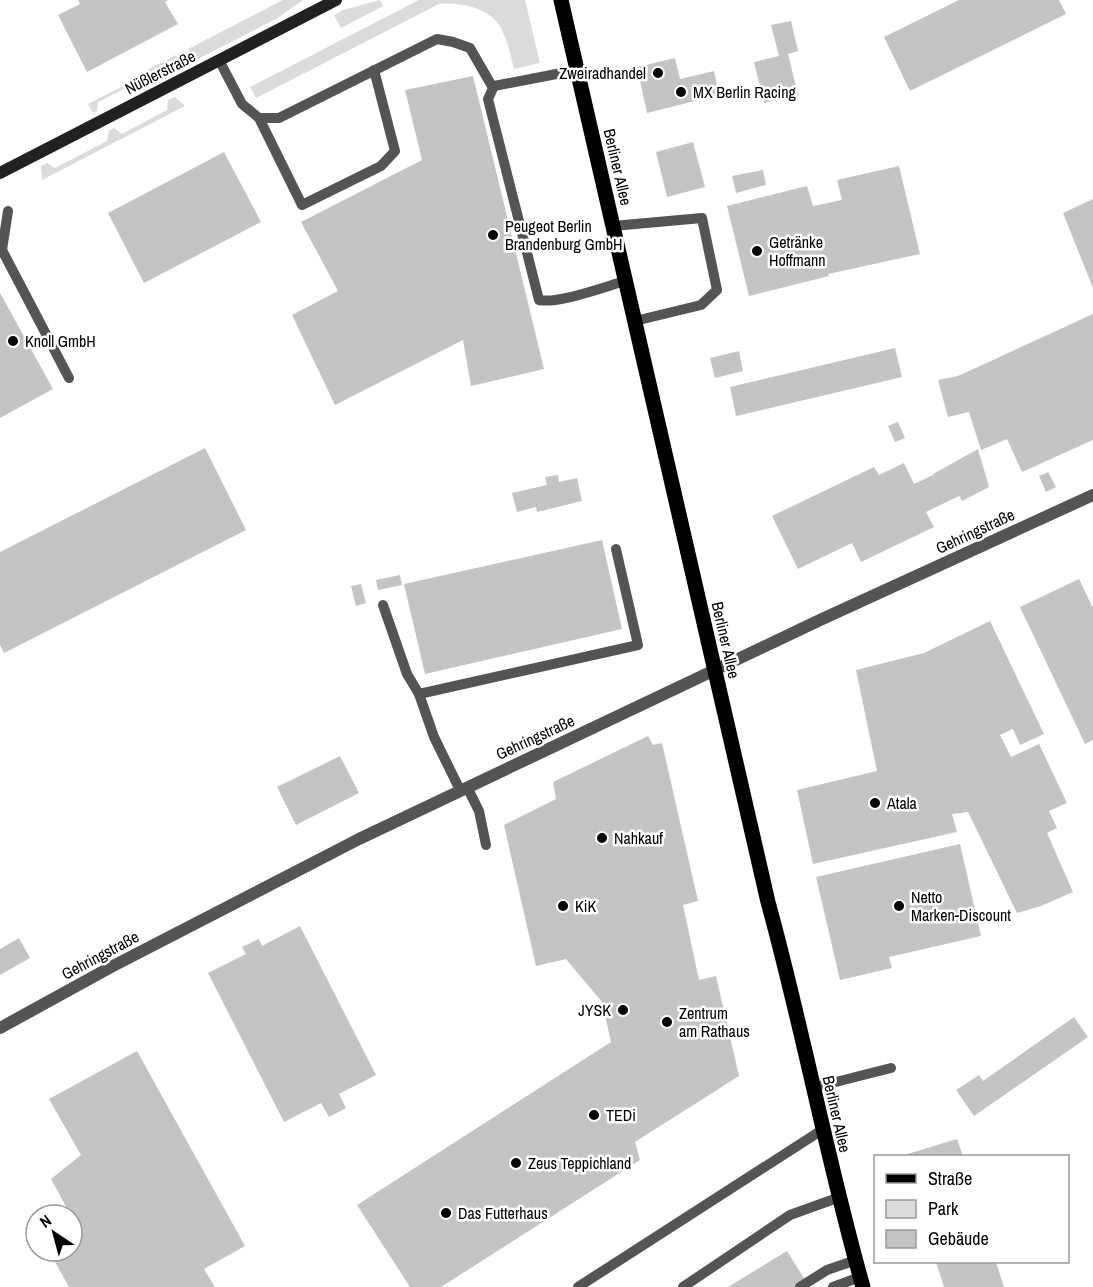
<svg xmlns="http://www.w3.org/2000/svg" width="1093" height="1287" font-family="'Archivo Narrow',sans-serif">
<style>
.green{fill:#dbdbdb}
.building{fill:#c4c4c4}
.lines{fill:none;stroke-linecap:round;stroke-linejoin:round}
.lane{stroke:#545454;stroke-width:10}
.street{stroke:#545454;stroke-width:12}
.secondary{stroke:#212121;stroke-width:12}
.primary{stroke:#000;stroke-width:15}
.poi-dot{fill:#000;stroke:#fff;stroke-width:2}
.labels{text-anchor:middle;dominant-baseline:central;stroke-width:5;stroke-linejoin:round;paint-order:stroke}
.street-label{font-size:16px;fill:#000;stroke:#fff}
.poi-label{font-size:16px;fill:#000;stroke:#fff;text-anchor:start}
</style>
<rect width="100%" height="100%" fill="#fff"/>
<g class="green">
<path d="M283,0H303L276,19L194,61L188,49Z"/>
<path d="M380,0L383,6L341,28L334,15L343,10Z"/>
<path d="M419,0H525L540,63L514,69C510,53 506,31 494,19C481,6 456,2 439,4L256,98L250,87Z"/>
<path d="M176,55L182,67L155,81L148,77L98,102L97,111L93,113L88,104L137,79L149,69Z"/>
<path d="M175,97L185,106L42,180L41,166L47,163L55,168L107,141L109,131L114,128L122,134L167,110L168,100Z"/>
</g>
<g class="building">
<path d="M78,0H168L165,2L178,24L87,72L58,15L80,4Z"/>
<path d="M959,0H1059L1066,14L910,91L884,37Z"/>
<path d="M791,21L798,51L788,54L798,95L764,103L754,62L779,56L771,25Z"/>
<path d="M675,58L680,79L714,71L719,95L647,113L637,67Z"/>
<path d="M473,76L544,369L471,386L463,340L335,405L292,315L338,291L301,222L422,160L405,90Z"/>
<path d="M693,142L705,187L667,197L656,152Z"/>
<path d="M224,152L261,222L144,283L108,213Z"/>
<path d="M899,166L920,254L828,274L829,276L749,296L727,206L807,186L813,206L842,200L837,180Z"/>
<path d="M763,170L766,185L736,193L732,176Z"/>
<path d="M1093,199V288L1063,213Z"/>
<path d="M0,293L53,389L0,418Z"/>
<path d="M1093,314V440L1022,472L1007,439L981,450L969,412L948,417L938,380L958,376Z"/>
<path d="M895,348L902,377L736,416L730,387Z"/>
<path d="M739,351L743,371L715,378L710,358Z"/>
<path d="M898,422L905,438L895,442L888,426Z"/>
<path d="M205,448L246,530L4,653L0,645V552Z"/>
<path d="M978,449L989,487L962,501L959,496L926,512L934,527L861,562L852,543L798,569L772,516L874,467L879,475L904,463L914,484L933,475L937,484L933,474Z"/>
<path d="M1048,472L1056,487L1046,492L1039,476Z"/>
<path d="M558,475L559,482L577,478L582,501L537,512L536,507L517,512L512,493L547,485L545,477Z"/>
<path d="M602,540L622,629L425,674L404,584Z"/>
<path d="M400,575L402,585L378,590L376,580Z"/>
<path d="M1079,579L1093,608V740L1085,744L1020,607Z"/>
<path d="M361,584L366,603L356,606L351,586Z"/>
<path d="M990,621L1044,734L1020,745L1013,729L1000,735L1011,757L1039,744L1067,803L1049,811L1057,828L1047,833L1073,892L1041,906L1017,913L968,812L952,814L957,832L813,864L797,790L877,771L856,670L924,653Z"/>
<path d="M648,736L653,745L662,743L698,901L683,905L699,980L716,976L739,1076L635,1142L640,1160L441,1287H410L357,1205L611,1042L602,1002L566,959L536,966L504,825L556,799L553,782Z"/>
<path d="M340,756L359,793L296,825L277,787Z"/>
<path d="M960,844L981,936L889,957L892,968L840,980L816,877Z"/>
<path d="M300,926L376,1075L339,1094L346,1108L329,1117L321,1103L284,1122L208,973L246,954L242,947L259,939L262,946Z"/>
<path d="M19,938L30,958L0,975V949Z"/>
<path d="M1074,1017L1088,1037L974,1116L956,1090L979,1075L983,1081Z"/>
<path d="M137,1051L245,1246L204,1269L215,1287H69L49,1251H72V1239L81,1234L51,1179L81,1155L49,1099Z"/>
<path d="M957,1139L963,1156H901Z"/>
<path d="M787,1251L805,1280L794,1287H728Z"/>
<path d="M936,1262H996L1004,1287H944Z"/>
</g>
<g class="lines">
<g class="lane">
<path d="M219,60L242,104L259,118H279L437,39L453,42L470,48L493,88"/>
<path d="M577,70L494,86L488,99L539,300C558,304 604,287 625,281"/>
<path d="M259,118L302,205L381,166L395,151L374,70"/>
<path d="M613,226L702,218L717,290L701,305L635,321"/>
<path d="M2,250L69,378"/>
<path d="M0,251L2,250L8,211"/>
<path d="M383,605L407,674L419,694"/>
<path d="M467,787L479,811L486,845"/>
<path d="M460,790L434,737L419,694L638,645L616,549"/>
<path d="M812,1088L891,1068"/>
<path d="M578,1287L822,1130"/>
<path d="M683,1287L790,1215L840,1197"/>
<path d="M800,1287L827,1270L856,1260"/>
<path d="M833,1287L860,1277"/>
</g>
<path class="street" d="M0,1028L111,967L359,839L820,620L1093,495"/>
<path class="secondary" d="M0,173L336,0"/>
<path class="primary" d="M561,0L768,902C803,1029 827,1160 863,1287"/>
</g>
<g class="poi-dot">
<circle cx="658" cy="73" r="6"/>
<circle cx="681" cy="92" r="6"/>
<circle cx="493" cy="235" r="6"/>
<circle cx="757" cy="251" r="6"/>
<circle cx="13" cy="341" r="6"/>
<circle cx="875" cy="803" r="6"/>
<circle cx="602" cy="838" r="6"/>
<circle cx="563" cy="906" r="6"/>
<circle cx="899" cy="906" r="6"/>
<circle cx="623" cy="1010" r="6"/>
<circle cx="667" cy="1022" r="6"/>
<circle cx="594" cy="1115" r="6"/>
<circle cx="516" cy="1163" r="6"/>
<circle cx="446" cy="1213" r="6"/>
</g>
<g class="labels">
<g class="street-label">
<text transform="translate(160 72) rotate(-27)">Nüßlerstraße</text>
<text transform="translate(618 167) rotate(77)">Berliner Allee</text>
<text transform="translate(975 531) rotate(-25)">Gehringstraße</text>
<text transform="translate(726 640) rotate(77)">Berliner Allee</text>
<text transform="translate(535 737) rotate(-25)">Gehringstraße</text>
<text transform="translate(100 955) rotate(-28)">Gehringstraße</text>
<text transform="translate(837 1114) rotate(77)">Berliner Allee</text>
</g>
<g class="poi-label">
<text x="646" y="73" text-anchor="end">Zweiradhandel</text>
<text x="693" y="92">MX Berlin Racing</text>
<text x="505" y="226">Peugeot Berlin<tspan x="505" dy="18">Brandenburg GmbH</tspan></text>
<text x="769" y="242">Getränke<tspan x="769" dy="18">Hoffmann</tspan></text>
<text x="25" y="341">Knoll GmbH</text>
<text x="887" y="803">Atala</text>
<text x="614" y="838">Nahkauf</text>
<text x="911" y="897">Netto<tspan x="911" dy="18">Marken-Discount</tspan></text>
<text x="575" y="906">KiK</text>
<text x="611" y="1010" text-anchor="end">JYSK</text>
<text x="679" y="1013">Zentrum<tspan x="679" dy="18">am Rathaus</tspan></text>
<text x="606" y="1115">TEDi</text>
<text x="528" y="1163">Zeus Teppichland</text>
<text x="458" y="1213">Das Futterhaus</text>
</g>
</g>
<rect x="874" y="1155" width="195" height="108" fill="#ffffff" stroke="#999999" stroke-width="1.5"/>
<rect x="886" y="1174" width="30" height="9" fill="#000000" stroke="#999999" stroke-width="1.5"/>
<text x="928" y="1185" font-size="18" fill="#000000">Straße</text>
<rect x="886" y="1200" width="30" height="18" fill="#dbdbdb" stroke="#999999" stroke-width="1.5"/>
<text x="928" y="1215" font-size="18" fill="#000000">Park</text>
<rect x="886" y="1230" width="30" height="18" fill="#c4c4c4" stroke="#999999" stroke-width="1.5"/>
<text x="928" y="1245" font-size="18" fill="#000000">Gebäude</text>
<g transform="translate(54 1233) rotate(324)"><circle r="28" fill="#ffffff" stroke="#999999" stroke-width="1.5"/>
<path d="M0-4.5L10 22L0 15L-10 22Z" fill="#000000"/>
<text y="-9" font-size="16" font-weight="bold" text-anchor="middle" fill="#000000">N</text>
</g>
</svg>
